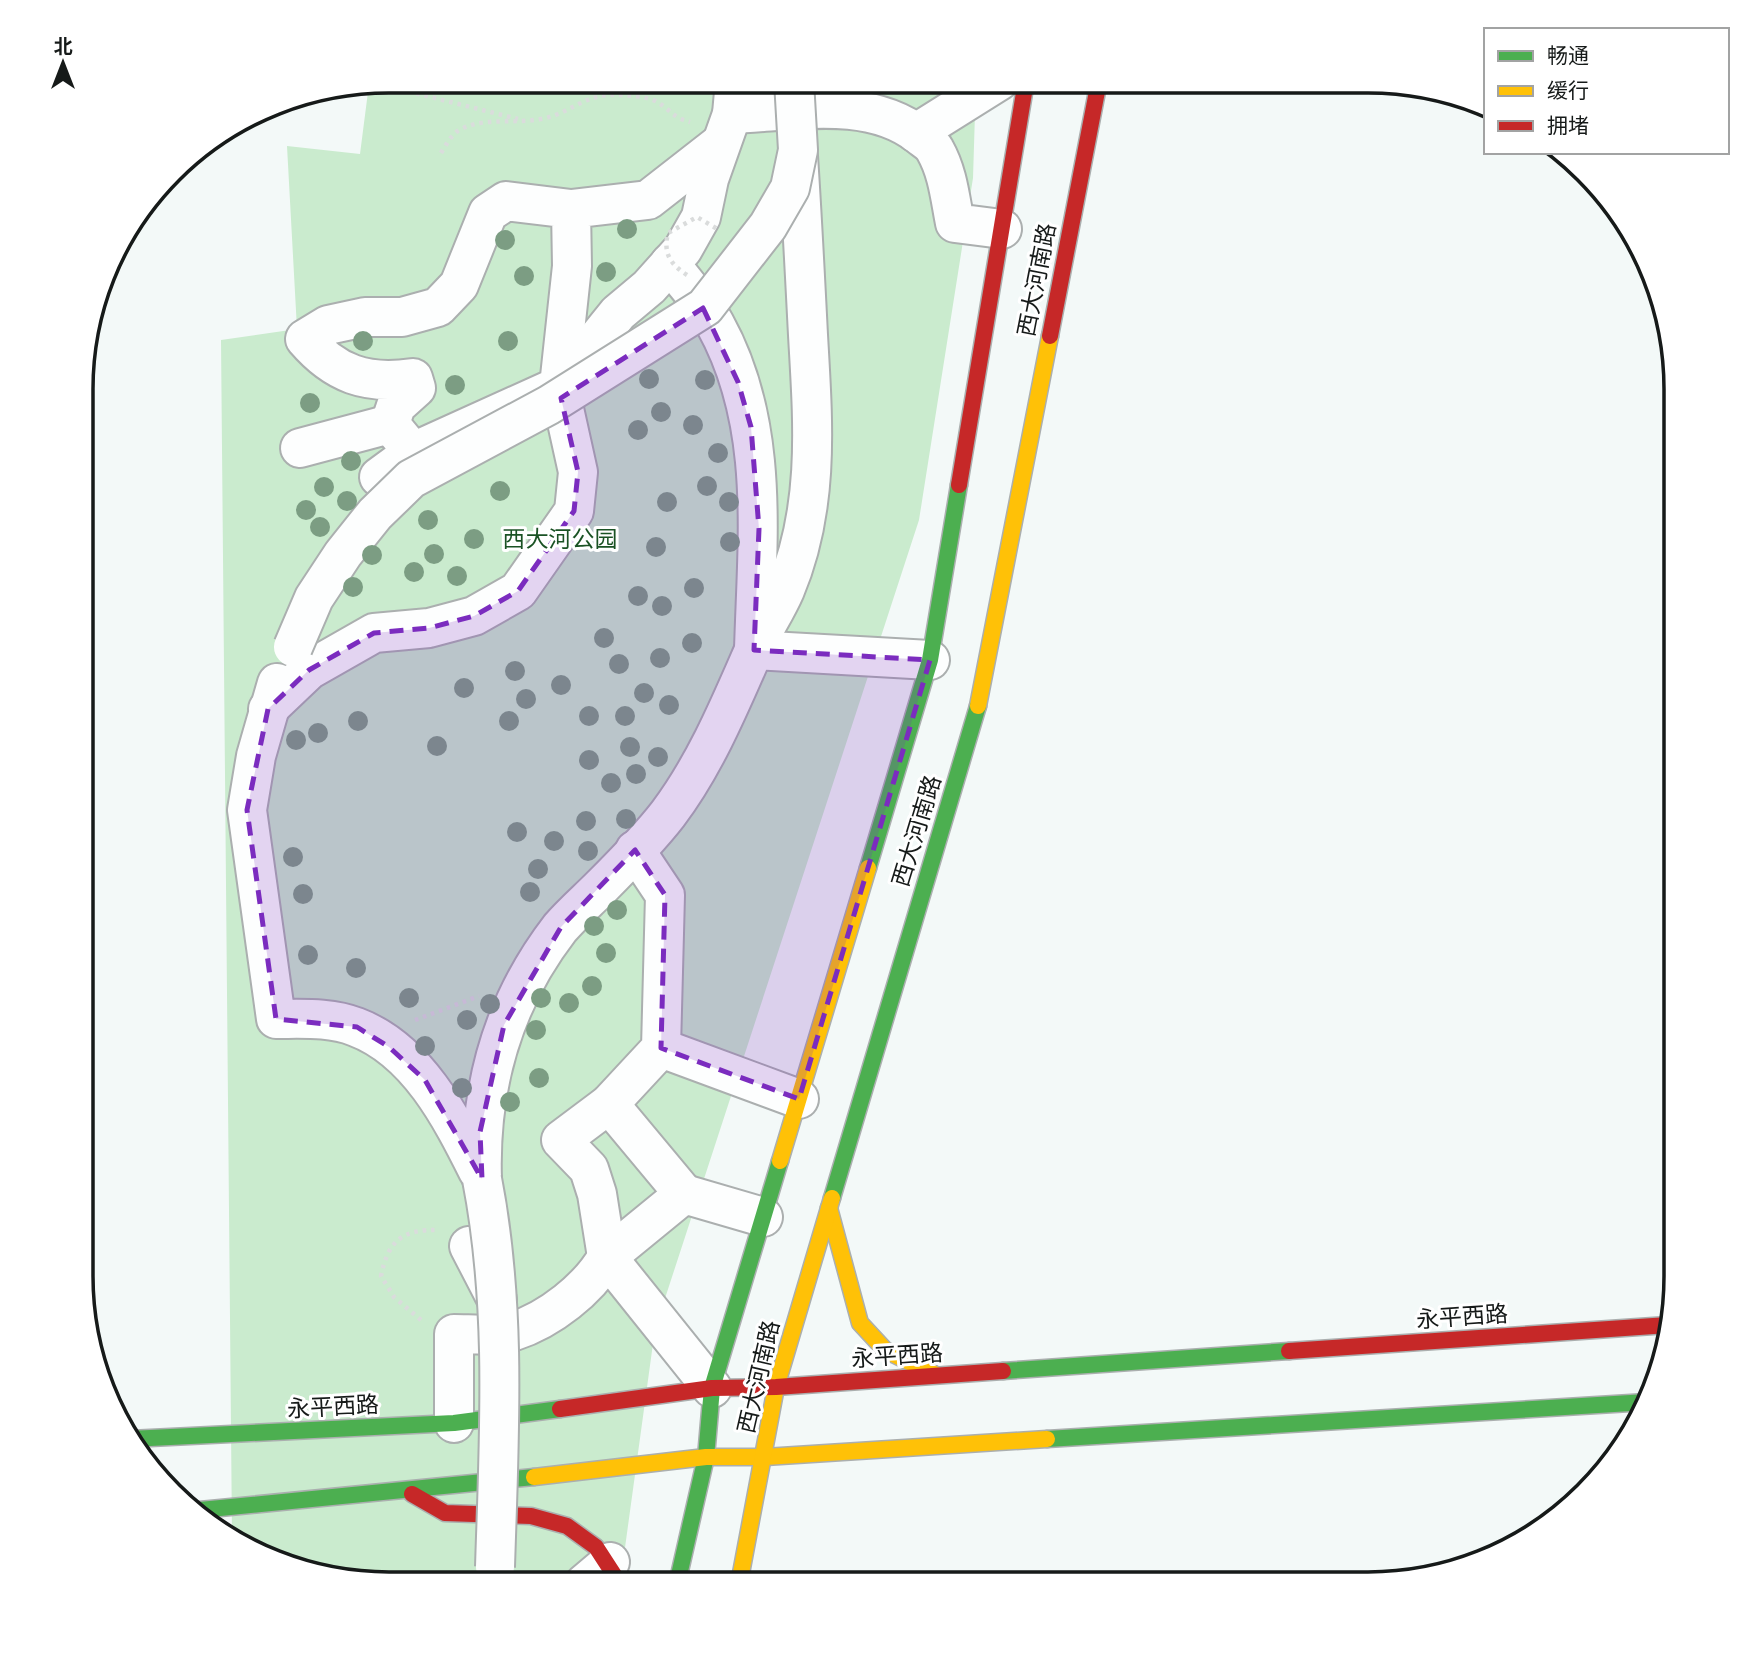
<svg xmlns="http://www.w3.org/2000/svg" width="1757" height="1665" font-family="Karla,'Noto Sans SC',sans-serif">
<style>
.green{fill:#caebce}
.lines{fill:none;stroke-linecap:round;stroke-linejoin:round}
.street-casing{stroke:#abafaf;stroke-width:42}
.fast-casing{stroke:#abafaf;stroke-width:19}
.slow-casing{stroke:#abafaf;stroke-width:19}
.jam-casing{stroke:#abafaf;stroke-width:19}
.path{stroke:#dadcdc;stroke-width:4.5;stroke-dasharray:3.5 5;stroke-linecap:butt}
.street{stroke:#fdfefe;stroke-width:38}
.fast{stroke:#4caf50;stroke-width:16}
.slow{stroke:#ffc107;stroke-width:16}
.jam{stroke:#c62828;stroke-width:16}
.street-bridge-casing{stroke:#abafaf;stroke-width:42;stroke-linecap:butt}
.path-bridge{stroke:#dadcdc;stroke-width:4.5;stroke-dasharray:3.5 5;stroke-linecap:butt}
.street-bridge{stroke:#fdfefe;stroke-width:38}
.tree{fill:#7c9d83}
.marked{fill:#7b2cbf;fill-opacity:0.2;stroke:#7b2cbf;stroke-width:5;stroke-dasharray:14 9;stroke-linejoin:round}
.labels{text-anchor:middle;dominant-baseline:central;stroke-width:6;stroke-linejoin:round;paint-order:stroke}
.street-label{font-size:23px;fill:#161a19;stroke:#fff}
.park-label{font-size:23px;fill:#1a5224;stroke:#fff}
.rim{fill:none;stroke:#161a19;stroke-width:3.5}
</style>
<rect width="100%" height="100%" fill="#f3f9f8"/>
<path class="green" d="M389,81H976L973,178L919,520L655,1329L620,1584H369L252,1553L232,1536L221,340L297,329L287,146L360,154L369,84Z"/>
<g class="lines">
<defs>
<g id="street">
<path d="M732,114C793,112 869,95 920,136C925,140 932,144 935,150C948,173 950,198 955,223L1002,229"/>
<path d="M916,133L999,81"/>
<path d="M571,209L572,266L559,386L413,452L390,424L396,406L416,388L413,378C366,385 335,374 305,339L328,325L365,317H402L438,307L459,285L488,213L506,201L571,209L648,200L721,143"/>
<path d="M670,263C684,283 703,302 715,324C771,425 757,539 754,650L930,660"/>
<path d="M300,448L390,424"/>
<path d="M379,477L413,452"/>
<path d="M277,683L256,756L247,810L276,1019C303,1019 331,1017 356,1027C417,1050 451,1117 478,1171"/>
<path d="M268,709L309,670L374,633L429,628L474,616L518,591L574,511L578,472L559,386L618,313L649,287L683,249L701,217L709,179L732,114L735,81"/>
<path d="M635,850L665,895L661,1048L609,1104L561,1140L589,1169L597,1194L607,1257L712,1388"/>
<path d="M661,1048L799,1099"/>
<path d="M609,1104L684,1194"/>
<path d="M482,1179C479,1087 503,1002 560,928C572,914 587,901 600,888C623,865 648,840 668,814C705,765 730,705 754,650C763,629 776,611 785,590C820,507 813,423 808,335C805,276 802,216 798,156"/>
<path d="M469,1246L497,1300"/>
<path d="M454,1423V1334C472,1334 497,1337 514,1331C549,1320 589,1289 607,1257L684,1194L763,1217"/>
<path d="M584,1584L610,1562"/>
</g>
<g id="fast">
<path d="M868,868L930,660L959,485"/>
<path d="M832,1198L978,706"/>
<path d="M1003,1371L1289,1351"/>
<path d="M130,1439L454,1423L560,1409"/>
<path d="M1047,1439L1647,1402"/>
<path d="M200,1510L534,1477"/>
<path d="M677,1584L706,1457L712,1388L780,1161"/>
</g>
<g id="slow">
<path d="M978,706L1050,336"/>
<path d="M780,1161L868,868"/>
<path d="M829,1208L860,1323L885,1350L936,1375"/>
<path d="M534,1477L706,1457H765L1047,1439"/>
<path d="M739,1584L776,1387L832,1198"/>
</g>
<g id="jam">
<path d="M1050,336L1099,81"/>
<path d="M959,485L1026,81"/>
<path d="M1289,1351L1668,1325"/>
<path d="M560,1409L712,1388L776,1387L1003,1371"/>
<path d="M412,1494L445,1513L531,1516L567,1526L596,1547L620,1584"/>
</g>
</defs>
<use href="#street" class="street-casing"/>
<use href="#fast" class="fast-casing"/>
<use href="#slow" class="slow-casing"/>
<use href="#jam" class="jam-casing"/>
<g class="path">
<path d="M375,83L518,119"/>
<path d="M441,153C447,144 451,134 461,129C485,117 515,124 541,119C573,113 584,92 623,95C634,96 650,97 659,103C673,112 672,117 690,122"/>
<path d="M415,1020L479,996"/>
<path d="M421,1320L394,1297L381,1276C388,1241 402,1229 439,1230"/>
</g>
<use href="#street" class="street"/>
<use href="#fast" class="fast"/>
<use href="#slow" class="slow"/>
<use href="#jam" class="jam"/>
<defs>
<g id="street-bridge">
<path d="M293,647L314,598L343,554L375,514L411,479L549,405L705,307L768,226L790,188L798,150L794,81"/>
<path d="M482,1179C507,1307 499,1438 495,1567"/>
</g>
</defs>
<use href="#street-bridge" class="street-bridge-casing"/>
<path class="path-bridge" d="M687,275C670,264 663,253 668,233L697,217L719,230"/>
<use href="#street-bridge" class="street-bridge"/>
</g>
<g class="tree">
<circle cx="627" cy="229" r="10"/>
<circle cx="505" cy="240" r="10"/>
<circle cx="606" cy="272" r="10"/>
<circle cx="524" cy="276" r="10"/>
<circle cx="363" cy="341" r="10"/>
<circle cx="508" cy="341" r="10"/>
<circle cx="649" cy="379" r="10"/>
<circle cx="705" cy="380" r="10"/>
<circle cx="455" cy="385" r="10"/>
<circle cx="310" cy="403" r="10"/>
<circle cx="661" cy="412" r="10"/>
<circle cx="693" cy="425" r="10"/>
<circle cx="638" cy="430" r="10"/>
<circle cx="718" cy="453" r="10"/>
<circle cx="351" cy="461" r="10"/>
<circle cx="707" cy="486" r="10"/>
<circle cx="324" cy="487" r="10"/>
<circle cx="500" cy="491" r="10"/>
<circle cx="347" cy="501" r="10"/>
<circle cx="667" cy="502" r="10"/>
<circle cx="729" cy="502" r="10"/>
<circle cx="306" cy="510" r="10"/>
<circle cx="428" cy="520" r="10"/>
<circle cx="320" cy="527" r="10"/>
<circle cx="474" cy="539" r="10"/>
<circle cx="730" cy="542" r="10"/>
<circle cx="656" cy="547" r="10"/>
<circle cx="434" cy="554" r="10"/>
<circle cx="372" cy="555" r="10"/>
<circle cx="414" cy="572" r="10"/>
<circle cx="457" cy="576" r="10"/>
<circle cx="353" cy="587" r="10"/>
<circle cx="694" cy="588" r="10"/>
<circle cx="638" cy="596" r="10"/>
<circle cx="662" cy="606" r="10"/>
<circle cx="604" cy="638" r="10"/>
<circle cx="692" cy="643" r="10"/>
<circle cx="660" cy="658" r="10"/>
<circle cx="619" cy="664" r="10"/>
<circle cx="515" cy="671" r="10"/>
<circle cx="561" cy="685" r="10"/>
<circle cx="464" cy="688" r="10"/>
<circle cx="644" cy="693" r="10"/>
<circle cx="526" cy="699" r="10"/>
<circle cx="669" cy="705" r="10"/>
<circle cx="589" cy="716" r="10"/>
<circle cx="625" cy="716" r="10"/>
<circle cx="358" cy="721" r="10"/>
<circle cx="509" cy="721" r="10"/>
<circle cx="318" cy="733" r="10"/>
<circle cx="296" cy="740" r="10"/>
<circle cx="437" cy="746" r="10"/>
<circle cx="630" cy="747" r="10"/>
<circle cx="658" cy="757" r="10"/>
<circle cx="589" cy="760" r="10"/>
<circle cx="636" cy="774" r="10"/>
<circle cx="611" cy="783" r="10"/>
<circle cx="626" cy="819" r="10"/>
<circle cx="586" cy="821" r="10"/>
<circle cx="517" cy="832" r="10"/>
<circle cx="554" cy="841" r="10"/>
<circle cx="588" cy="851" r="10"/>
<circle cx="293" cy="857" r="10"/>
<circle cx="538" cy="869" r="10"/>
<circle cx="530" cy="892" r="10"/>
<circle cx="303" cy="894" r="10"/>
<circle cx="617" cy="910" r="10"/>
<circle cx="594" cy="926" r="10"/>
<circle cx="606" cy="953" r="10"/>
<circle cx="308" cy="955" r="10"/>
<circle cx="356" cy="968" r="10"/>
<circle cx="592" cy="986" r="10"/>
<circle cx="409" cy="998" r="10"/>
<circle cx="541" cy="998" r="10"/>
<circle cx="569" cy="1003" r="10"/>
<circle cx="490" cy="1004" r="10"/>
<circle cx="467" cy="1020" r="10"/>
<circle cx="536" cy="1030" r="10"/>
<circle cx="425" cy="1046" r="10"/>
<circle cx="539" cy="1078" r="10"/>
<circle cx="462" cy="1088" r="10"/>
<circle cx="510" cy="1102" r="10"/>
</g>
<path class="marked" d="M703,308L738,382L751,427L759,529L754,650L930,660L799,1099L661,1048L665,895L635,850L561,927L504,1025L480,1132L482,1179L425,1080L389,1047L357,1027L276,1019L247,810L268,709L309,670L374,633L429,628L474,616L518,591L574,511L578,472L561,398Z"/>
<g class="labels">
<g class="street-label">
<text transform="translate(1037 280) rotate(-79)">西大河南路</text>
<text transform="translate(917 831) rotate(-73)">西大河南路</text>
<text transform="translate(1462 1317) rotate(-4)">永平西路</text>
<text transform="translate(897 1356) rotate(-4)">永平西路</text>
<text transform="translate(759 1377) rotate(-77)">西大河南路</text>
<text transform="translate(333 1407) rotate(-3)">永平西路</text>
</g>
<g class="park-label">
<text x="560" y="539">西大河公园</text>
</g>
</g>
<path d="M0 0H1757V1665H0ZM389 93H1368A296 296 0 0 1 1664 389V1276A296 296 0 0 1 1368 1572H389A296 296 0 0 1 93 1276V389A296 296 0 0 1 389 93Z" fill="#fff" fill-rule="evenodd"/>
<path class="rim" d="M389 93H1368A296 296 0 0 1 1664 389V1276A296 296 0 0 1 1368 1572H389A296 296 0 0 1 93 1276V389A296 296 0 0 1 389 93Z"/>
<rect x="1484" y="28" width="245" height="126" fill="#ffffff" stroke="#a2a3a3" stroke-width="2"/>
<rect x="1498" y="51" width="35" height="10" fill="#4caf50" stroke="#a2a3a3" stroke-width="2"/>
<text x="1547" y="63" font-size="21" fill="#161a19">畅通</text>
<rect x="1498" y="86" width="35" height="10" fill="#ffc107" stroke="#a2a3a3" stroke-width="2"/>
<text x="1547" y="98" font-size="21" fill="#161a19">缓行</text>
<rect x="1498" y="121" width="35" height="10" fill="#c62828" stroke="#a2a3a3" stroke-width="2"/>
<text x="1547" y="133" font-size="21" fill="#161a19">拥堵</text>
<g transform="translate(63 63)" stroke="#ffffff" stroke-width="5" paint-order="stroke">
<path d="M0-5L12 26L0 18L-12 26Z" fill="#161a19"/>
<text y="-10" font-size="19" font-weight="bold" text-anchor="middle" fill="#161a19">北</text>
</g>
</svg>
